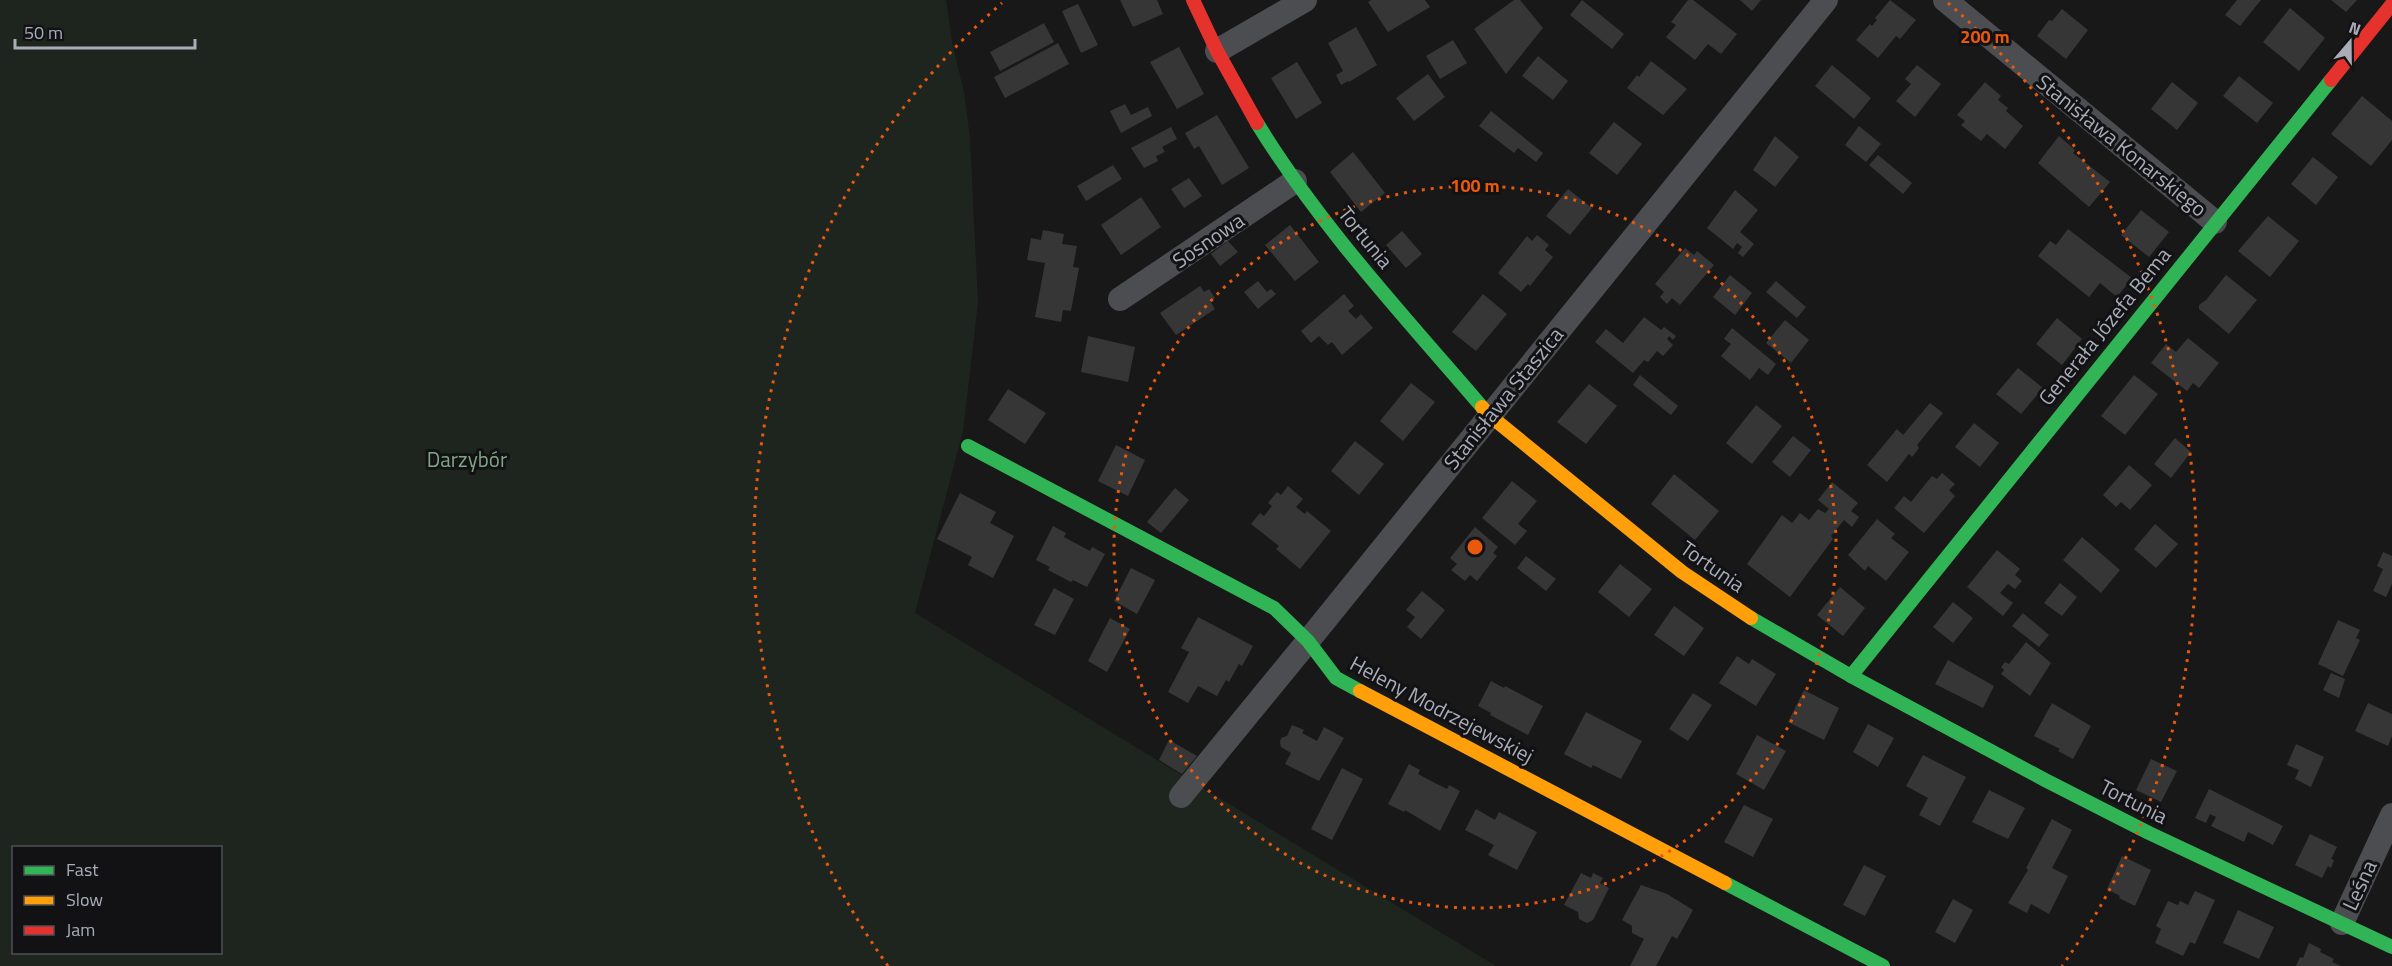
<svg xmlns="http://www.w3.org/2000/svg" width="2392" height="966" font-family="'Titillium Web',sans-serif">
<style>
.green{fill:#1e251f;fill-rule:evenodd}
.building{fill:#363637}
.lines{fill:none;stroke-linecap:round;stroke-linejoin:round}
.street{stroke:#4c4d51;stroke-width:24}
.fast{stroke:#30b455;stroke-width:14}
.slow{stroke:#ff9f0a;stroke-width:14}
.jam{stroke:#e5322d;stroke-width:14}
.ring{fill:none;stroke:#e8590c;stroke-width:3;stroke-dasharray:3 6}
.labels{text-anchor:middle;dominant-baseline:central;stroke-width:6;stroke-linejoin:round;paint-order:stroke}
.street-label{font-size:21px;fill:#a9adb9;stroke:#121214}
.park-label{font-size:21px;fill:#7fa583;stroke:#121214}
.centre{fill:#e8590c;stroke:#121214;stroke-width:3}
.ring-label{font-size:18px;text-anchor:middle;font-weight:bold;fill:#e8590c;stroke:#121214;stroke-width:6;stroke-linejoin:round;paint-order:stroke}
</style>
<rect width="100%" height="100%" fill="#181818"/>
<path class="green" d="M0,0H946L952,41L964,93L970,138L978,303L963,431L915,613L1496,966H0ZM14,848H220V952H14Z"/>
<g class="building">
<path d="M1120,0H1157L1163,14L1133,27Z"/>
<path d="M1371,0H1425L1430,7L1388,32L1368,2Z"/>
<path d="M1514,0H1520L1543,28L1506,74L1474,29Z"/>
<path d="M1582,0L1624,34L1612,49L1570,15Z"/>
<path d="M1688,0H1693L1737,34L1721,54L1708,44L1695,60L1666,37L1676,25L1671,22Z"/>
<path d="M1740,0H1761L1752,11Z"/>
<path d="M1890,0L1916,20L1900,39L1896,36L1878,58L1856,40L1870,24L1872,26L1877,20L1875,18Z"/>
<path d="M2237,0H2261L2240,26L2225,15Z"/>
<path d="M2331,0H2357L2346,12Z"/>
<path d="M1078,4L1098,45L1081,53L1062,11Z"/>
<path d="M2290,8L2325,38L2299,71L2263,42Z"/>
<path d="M2062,9L2088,30L2066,59L2037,36L2049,20L2052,21Z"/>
<path d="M1044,23L1054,42L1000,71L990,52Z"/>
<path d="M1356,27L1377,65L1349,82L1348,81L1341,85L1336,75L1343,71L1328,43Z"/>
<path d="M1453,40L1467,63L1440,79L1426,56Z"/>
<path d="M1058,43L1069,64L1005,98L994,77Z"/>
<path d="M1179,47L1204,94L1177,109L1150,62Z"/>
<path d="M1538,56L1568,81L1553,100L1522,76Z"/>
<path d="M1651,61L1687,89L1663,115L1627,88L1637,75L1639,77Z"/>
<path d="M1297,62L1322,103L1296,119L1271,78Z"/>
<path d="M1832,65L1871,98L1854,119L1815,86Z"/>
<path d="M1917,65L1941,84L1915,117L1896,101L1911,84L1905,79Z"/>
<path d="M1428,74L1445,97L1414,121L1396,98Z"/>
<path d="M2239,76L2273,103L2257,123L2223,96Z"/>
<path d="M1985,82L2001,96L1998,100L2008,108L2006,111L2023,126L2005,149L1987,134L1981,141L1961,125L1965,121L1957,115Z"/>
<path d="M2172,82L2198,103L2177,130L2151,109Z"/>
<path d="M2362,96L2392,121V140L2371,166L2331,134Z"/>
<path d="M1125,104L1131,115L1148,107L1152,116L1121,133L1110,111Z"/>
<path d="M1491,111L1543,153L1536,162L1518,148L1514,153L1479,126Z"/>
<path d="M1217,115L1249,168L1222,185L1199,146L1194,149L1185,133Z"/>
<path d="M1614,122L1642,144L1617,175L1589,153Z"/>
<path d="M1859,126L1881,144L1866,162L1845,145Z"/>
<path d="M1171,127L1177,139L1162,147L1165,152L1156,156L1158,161L1144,168L1131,148Z"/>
<path d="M1775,136L1799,157L1775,187L1753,170Z"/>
<path d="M2059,136L2075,150L2073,153L2110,182L2089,207L2038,163Z"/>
<path d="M1353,152L1385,193L1361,212L1330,172Z"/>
<path d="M1878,155L1912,183L1903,194L1869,165Z"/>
<path d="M2313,157L2338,177L2316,205L2291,184Z"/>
<path d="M1113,165L1122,179L1086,201L1077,186Z"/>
<path d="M1189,178L1202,196L1184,208L1171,189Z"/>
<path d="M1568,189L1592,208L1570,235L1546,216Z"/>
<path d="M1735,190L1758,210L1740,232L1754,244L1743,257L1738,253L1742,247L1737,243L1733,249L1707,228Z"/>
<path d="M1141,197L1161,227L1121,255L1101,225Z"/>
<path d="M2141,210L2169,232L2149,257L2121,235Z"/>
<path d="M2268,216L2299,241L2270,277L2238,251Z"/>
<path d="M1290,225L1319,262L1295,281L1265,245Z"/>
<path d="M2068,229L2132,278L2117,297L2100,283L2089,297L2038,256L2050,241L2056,245Z"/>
<path d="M1043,230L1064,234L1062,244L1077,246L1073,267L1079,268L1071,311L1063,310L1061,322L1035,317L1045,263L1027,260L1031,238L1041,240Z"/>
<path d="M1402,231L1422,254L1406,268L1386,245Z"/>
<path d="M1537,235L1549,245L1545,250L1553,257L1530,286L1528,284L1521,292L1498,273L1527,236L1532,241Z"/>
<path d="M1228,241L1238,252L1220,266L1211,254Z"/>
<path d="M1685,248L1694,255L1697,251L1714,265L1680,305L1672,298L1667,304L1660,297L1664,292L1655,284Z"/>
<path d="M1730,275L1752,293L1735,315L1713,297Z"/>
<path d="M2226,275L2257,300L2229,334L2199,309V305L2206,300Z"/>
<path d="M1258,281L1267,292L1271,289L1276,294L1258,309L1244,292Z"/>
<path d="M1776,281L1806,307L1797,318L1766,292Z"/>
<path d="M1200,286L1204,292L1209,289L1215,298L1210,301L1215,309L1176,335L1160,313Z"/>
<path d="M1344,294L1354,306L1348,311L1356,319L1361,314L1373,328L1342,355L1332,342L1328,345L1319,336L1311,343L1301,331Z"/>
<path d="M1483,294L1507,314L1476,351L1452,332Z"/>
<path d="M1644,317L1661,330L1664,327L1676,336L1673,340L1669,336L1667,339L1673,345L1663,356L1657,351L1648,362L1644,360L1633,373L1595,342L1606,329L1623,343Z"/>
<path d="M2057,318L2082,339L2062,365L2036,344Z"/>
<path d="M1785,320L1809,340L1791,363L1766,343Z"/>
<path d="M1732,328L1776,364L1768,375L1759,368L1750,380L1721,356L1731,344L1724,339Z"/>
<path d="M1088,336L1135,347L1128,382L1081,372Z"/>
<path d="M2188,338L2219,363L2199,388L2193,383L2187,391L2151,363L2166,344L2176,352Z"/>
<path d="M2018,368L2043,388L2021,414L1996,394Z"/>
<path d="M1640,375L1678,406L1671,415L1633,385Z"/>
<path d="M2134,375L2158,394L2125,435L2101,416Z"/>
<path d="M1411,383L1435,402L1403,441L1380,421Z"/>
<path d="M1589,384L1617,406L1586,444L1557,422Z"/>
<path d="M1008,389L1046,413L1025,444L988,420Z"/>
<path d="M1930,403L1943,413L1917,445L1919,448L1912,457L1909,454L1887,482L1867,465L1897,429L1903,435Z"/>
<path d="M1756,405L1782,426L1752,464L1726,443Z"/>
<path d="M1974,423L1999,443L1980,467L1955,447Z"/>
<path d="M1793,436L1811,450L1790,477L1772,462Z"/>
<path d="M2175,438L2191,452L2171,478L2154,464Z"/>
<path d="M1355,441L1384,464L1359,495L1331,471Z"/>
<path d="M1116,445L1145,460L1128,496L1098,481Z"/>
<path d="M2129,465L2152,485L2130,510L2121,502L2116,507L2103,495Z"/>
<path d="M1942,473L1955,484L1949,490L1955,496L1924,533L1894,508L1904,496L1911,502L1932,476L1937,479Z"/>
<path d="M1674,474L1719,511L1695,540L1651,504Z"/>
<path d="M1512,481L1537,501L1518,524L1527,531L1515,545L1482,518Z"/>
<path d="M1832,482L1858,503L1851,511L1859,517L1852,527L1844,520L1831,536L1833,539L1790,597L1747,564L1782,515L1792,523L1800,513L1809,520L1818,509L1825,513L1829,509L1818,500Z"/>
<path d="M1288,486L1303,499L1296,507L1305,514L1307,511L1331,531L1300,569L1276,549L1279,546L1251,524L1260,513L1264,516L1272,506L1268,503L1277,492L1281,495Z"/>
<path d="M1175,488L1189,500L1161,533L1147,522Z"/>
<path d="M960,493L996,512L990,523L1014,536L993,578L968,565L972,557L937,539Z"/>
<path d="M1877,519L1895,534L1891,538L1909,552L1886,581L1868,566L1865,571L1848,555Z"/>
<path d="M2155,524L2178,544L2156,568L2134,549Z"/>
<path d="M1053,526L1066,533L1064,537L1090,551L1092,547L1105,554L1087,587L1073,580L1071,582L1048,570L1050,567L1036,560Z"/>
<path d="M1475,527L1498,547L1493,553L1497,556L1477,581L1470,575L1465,581L1451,570L1457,564L1450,558Z"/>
<path d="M2082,537L2120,570L2101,593L2063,560Z"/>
<path d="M1997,550L2020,569L2015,575L2022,581L2015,589L2008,584L2000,593L2013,603L2003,616L1967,587Z"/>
<path d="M2383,552L2392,556V584L2386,597L2373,591L2383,569L2377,566Z"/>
<path d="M1526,556L1556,579L1546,591L1517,568Z"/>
<path d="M1620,564L1652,589L1629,617L1598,592Z"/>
<path d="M1131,568L1155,580L1137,614L1114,601Z"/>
<path d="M2060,583L2077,597L2062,616L2044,603Z"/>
<path d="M1840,587L1865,608L1843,636L1817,615Z"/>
<path d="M1054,588L1074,599L1055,635L1034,625Z"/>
<path d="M1422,591L1445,610L1421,639L1407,627L1415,617L1406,610Z"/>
<path d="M1953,602L1973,618L1953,643L1933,627Z"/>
<path d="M1674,606L1704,628L1684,656L1654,635Z"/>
<path d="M2023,613L2049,635L2039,647L2012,626Z"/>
<path d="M1198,617L1253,646L1242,666L1239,664L1229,682L1226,680L1217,696L1198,686L1188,703L1168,692L1189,652L1181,648Z"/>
<path d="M1110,618L1130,629L1107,672L1088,661Z"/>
<path d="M2338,620L2360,630L2356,638L2360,640L2343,676L2318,664Z"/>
<path d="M2026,642L2051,663L2030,696L2001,674L2004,670L2001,667L2005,662L2009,664Z"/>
<path d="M1737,656L1749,664L1752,659L1776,674L1756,706L1719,683Z"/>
<path d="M1948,660L1994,686L1983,708L1935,684Z"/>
<path d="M2331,673L2345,679L2339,698L2323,690Z"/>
<path d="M1491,681L1504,688L1505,686L1543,706L1528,735L1490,715L1491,713L1478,706Z"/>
<path d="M1804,690L1839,708L1824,740L1788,722Z"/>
<path d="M1693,693L1712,705L1688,741L1669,729Z"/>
<path d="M2052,703L2091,726L2073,759L2058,751L2060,749L2034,736Z"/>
<path d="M2368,703L2392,714V736L2388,746L2355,731Z"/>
<path d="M1586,712L1642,741L1621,779L1593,765L1591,768L1564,754Z"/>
<path d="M1868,724L1894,738L1878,767L1853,752Z"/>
<path d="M1292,725L1304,730L1302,733L1317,741L1324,727L1344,738L1319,781L1285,764L1291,753L1281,747L1280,742L1281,738L1287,736Z"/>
<path d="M1757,735L1786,751L1764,790L1736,774Z"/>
<path d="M1169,740L1197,756L1182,774L1159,760Z"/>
<path d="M2296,744L2324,757L2311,787L2295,779L2299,770L2287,765Z"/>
<path d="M1923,755L1966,777L1940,826L1919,815L1928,798L1906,786Z"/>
<path d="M2151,759L2177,771L2161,802L2136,790Z"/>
<path d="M1409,764L1420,770L1418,774L1433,782L1447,789L1449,785L1460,791L1440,831L1405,810L1404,812L1388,804Z"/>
<path d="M1342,768L1363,779L1332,840L1311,829Z"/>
<path d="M2209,789L2283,826L2273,845L2248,832L2244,842L2211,826L2216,817L2210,814L2206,823L2195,818Z"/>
<path d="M1989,790L2025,808L2008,839L1972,822Z"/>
<path d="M1744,805L1773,819L1753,857L1724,842Z"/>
<path d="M1476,809L1495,820L1499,812L1537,832L1517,870L1488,855L1494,845L1465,830Z"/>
<path d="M2052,819L2072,830L2052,868L2068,876L2049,914L2031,904L2027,913L2008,903L2028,870L2026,868Z"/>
<path d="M2310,834L2337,847L2331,859L2334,860L2331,868L2328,866L2322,878L2295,865Z"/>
<path d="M2122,856L2151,870L2135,906L2119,898L2120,896L2107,889Z"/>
<path d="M1864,865L1886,876L1865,916L1843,905Z"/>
<path d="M1581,873L1591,878L1593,873L1603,878L1600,883L1609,888L1593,920L1587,923L1579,919L1578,912L1564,905Z"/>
<path d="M1641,885L1667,894L1693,910L1677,939L1672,936L1656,966H1630L1644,939L1632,933V926L1622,920Z"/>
<path d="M2195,891L2215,900L2195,944L2190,942L2183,956L2155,943L2161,929L2156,926L2168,901L2178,905L2180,901L2188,905Z"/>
<path d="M1953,899L1973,910L1955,943L1935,932Z"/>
<path d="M2238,910L2274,927L2259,959L2223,943Z"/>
<path d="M2309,943L2321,949L2320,952L2334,959L2332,962L2341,966H2296L2300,957L2303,958Z"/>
</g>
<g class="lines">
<g class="street">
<path d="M1945,0L2215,222"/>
<path d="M1217,51L1305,0"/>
<path d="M1120,299L1295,181"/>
<path d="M1181,796L1308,641L1826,0"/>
<path d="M2342,923L2392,815"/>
</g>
<g class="fast">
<path d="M1257,123C1320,226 1404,316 1482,407"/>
<path d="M968,446L1274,608L1308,641L1336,678L1360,691"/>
<path d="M1751,618L1851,676L2045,780L2149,833L2392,947"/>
<path d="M1851,676L2331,80"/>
<path d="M1725,883L1883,966"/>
</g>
<g class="slow">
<path d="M1482,407L1489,415L1682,572L1751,618"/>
<path d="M1360,691L1725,883"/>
</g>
<g class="jam">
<path d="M1193,0L1217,51L1257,123"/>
<path d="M2331,80L2392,4"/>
</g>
</g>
<g class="ring">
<circle cx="1475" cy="547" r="361"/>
<path d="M888 966A721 721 0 0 1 1002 3M1948 3A721 721 0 0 1 2062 966"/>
</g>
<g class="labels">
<g class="street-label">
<text transform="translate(2122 145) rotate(39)">Stanisława Konarskiego</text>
<text transform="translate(1366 237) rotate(51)">Tortunia</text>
<text transform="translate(1208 240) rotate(-34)">Sosnowa</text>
<text transform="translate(2104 326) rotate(-51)">Generała Józefa Bema</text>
<text transform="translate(1503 398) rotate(-51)">Stanisława Staszica</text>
<text transform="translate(1713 566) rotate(35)">Tortunia</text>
<text transform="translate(1442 709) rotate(28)">Heleny Modrzejewskiej</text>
<text transform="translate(2134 801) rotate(27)">Tortunia</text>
<text transform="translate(2359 885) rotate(-65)">Leśna</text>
</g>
<g class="park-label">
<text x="467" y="459">Darzybór</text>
</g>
</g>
<circle cx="1475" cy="547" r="9" class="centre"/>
<g class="ring-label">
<text x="1985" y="43">200 m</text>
<text x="1475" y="192">100 m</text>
</g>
<rect x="12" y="846" width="210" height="108" fill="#121214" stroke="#4e5056" stroke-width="1.5"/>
<rect x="24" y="866" width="30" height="9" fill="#30b455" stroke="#4e5056" stroke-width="1.5"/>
<text x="66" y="876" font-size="18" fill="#a9adb9">Fast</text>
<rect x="24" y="896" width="30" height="9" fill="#ff9f0a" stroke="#4e5056" stroke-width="1.5"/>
<text x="66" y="906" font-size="18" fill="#a9adb9">Slow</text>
<rect x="24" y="926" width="30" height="9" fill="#e5322d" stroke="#4e5056" stroke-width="1.5"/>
<text x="66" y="936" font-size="18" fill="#a9adb9">Jam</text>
<g transform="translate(2350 42) rotate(20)" stroke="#121214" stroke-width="4.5" paint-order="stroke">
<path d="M0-4.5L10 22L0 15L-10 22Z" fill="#a9adb9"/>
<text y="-9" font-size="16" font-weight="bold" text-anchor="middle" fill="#a9adb9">N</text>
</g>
<path d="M15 39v9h180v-9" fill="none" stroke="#a9adb9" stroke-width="3"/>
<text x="24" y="39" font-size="18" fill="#a9adb9" stroke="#121214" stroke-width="4.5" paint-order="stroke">50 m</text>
</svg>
